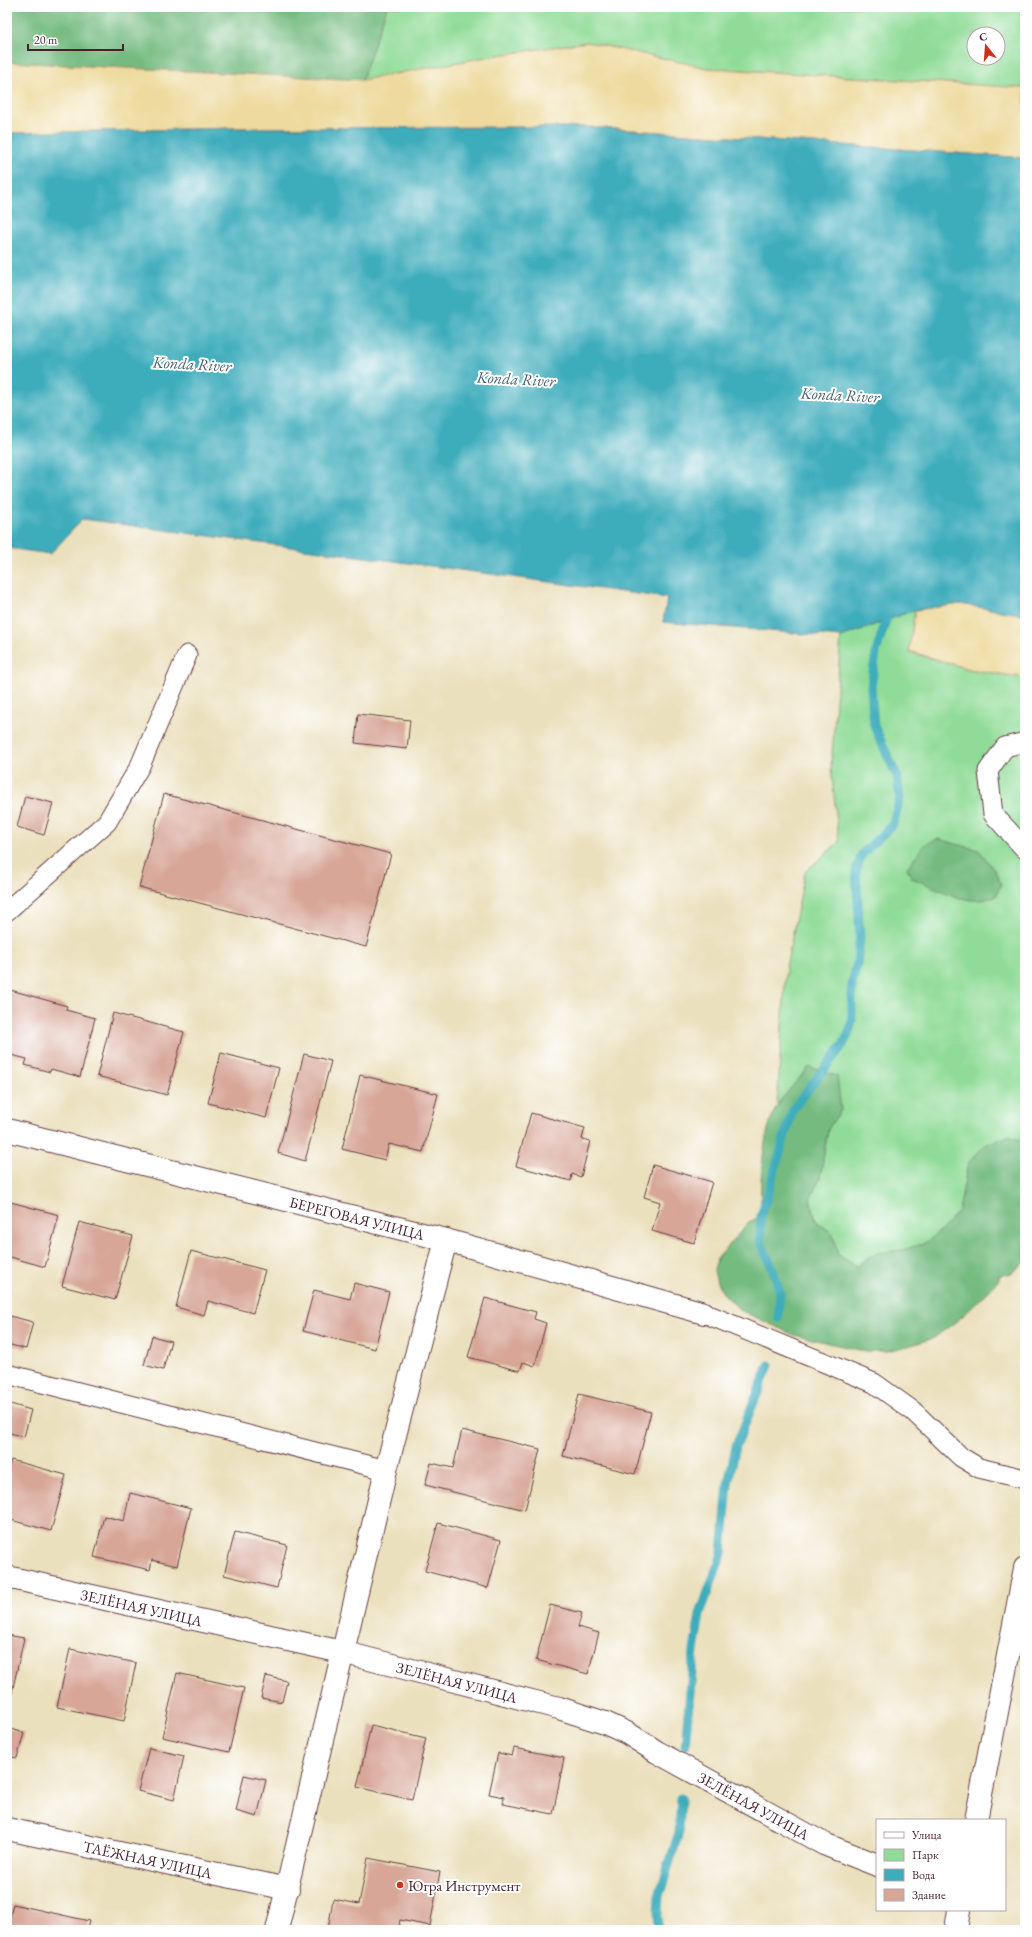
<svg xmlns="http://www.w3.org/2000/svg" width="1032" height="1937" font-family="'EB Garamond',serif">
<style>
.green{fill:#90db97;stroke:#6d7d61;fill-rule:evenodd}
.forest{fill:#74bb80;stroke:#5f6d56}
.sand{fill:#eeda9e;stroke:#9c7c64}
.water{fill:#3eacbb;stroke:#446673}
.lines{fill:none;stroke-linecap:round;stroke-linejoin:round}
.stream{stroke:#3eacbb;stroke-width:9}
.building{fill:#d7a697}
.lane-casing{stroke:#623c41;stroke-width:21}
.street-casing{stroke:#623c41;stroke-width:24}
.lane{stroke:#fff;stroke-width:19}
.street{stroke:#fff;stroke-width:22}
.poi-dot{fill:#c8321e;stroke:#fff;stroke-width:1.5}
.labels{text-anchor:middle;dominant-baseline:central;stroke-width:4;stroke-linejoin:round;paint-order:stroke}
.street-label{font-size:15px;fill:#4a1f2b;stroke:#fff}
.poi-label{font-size:15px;fill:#4a1f2b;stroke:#fff;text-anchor:start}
.water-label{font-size:16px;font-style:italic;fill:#455e6c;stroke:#fff}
</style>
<rect width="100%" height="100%" fill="#fff"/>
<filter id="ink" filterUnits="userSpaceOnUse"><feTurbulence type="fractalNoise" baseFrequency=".025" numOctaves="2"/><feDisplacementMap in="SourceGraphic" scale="8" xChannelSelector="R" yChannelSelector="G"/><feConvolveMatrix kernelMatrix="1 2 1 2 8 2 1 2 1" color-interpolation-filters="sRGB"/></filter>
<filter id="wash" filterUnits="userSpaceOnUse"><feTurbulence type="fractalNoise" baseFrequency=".012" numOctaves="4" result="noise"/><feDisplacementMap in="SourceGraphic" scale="16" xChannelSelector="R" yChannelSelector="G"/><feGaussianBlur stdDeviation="0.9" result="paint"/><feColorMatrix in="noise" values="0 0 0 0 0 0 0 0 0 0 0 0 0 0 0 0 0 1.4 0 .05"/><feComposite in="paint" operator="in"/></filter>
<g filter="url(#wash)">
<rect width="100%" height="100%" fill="#ebe0bd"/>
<g class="green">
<path d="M7,7H1025V88L707,68L587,42L492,56L362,80L7,62ZM974,34H998V58H974Z"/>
<path d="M915,610L909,652L969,669L1025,678V1262L1011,1273L942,1284L856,1266L838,1255L833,1234L816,1221L810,1198L820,1178L828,1129L841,1110L809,1067L777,1105L786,968L805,872L839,842L831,767L841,637Z"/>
</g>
<g class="forest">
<path d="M7,7H387L362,80L7,62Z"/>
<path d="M938,839L979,850L995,871L1001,884L996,896L983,900H972L959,898L912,878L907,868L924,845Z"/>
<path d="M809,1067L837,1076L841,1110L828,1129L820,1178L810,1199L816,1221L833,1234L838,1255L856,1266L877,1253L902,1250L925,1243L944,1228L959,1210L968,1163L985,1145L1009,1136L1025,1142V1262L1011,1273L999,1276V1281L963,1316L934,1338L908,1346L886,1351H864L794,1335L740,1310L723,1293L717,1282L714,1271L717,1259L749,1222L761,1216C760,1184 761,1132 778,1105C786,1092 799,1080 809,1067Z"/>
</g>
<g class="sand">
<path d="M587,42L707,68L1025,88V158L588,127L236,128L7,133V62L362,80L492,56Z"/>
<path d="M960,604L1025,615V678L969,669L909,651L915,610Z"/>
</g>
<path class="water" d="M588,127L1025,158V615L960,604L915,610L841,637L663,622L667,598L83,519L50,554L7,548V133L236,128Z"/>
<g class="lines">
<g class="stream">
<path d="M778,1318L780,1293L774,1272L760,1240L761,1216L793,1109L843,1045L849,1033L852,1021V983L857,964L860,937L856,871L862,854L893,824L900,798L897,776L874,726L871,687L876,652L889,611"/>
<path d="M685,1746L694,1651L700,1614L722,1553L728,1484L736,1446L769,1365"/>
<path d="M657,1930L659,1896L679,1832L681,1798"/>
</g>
</g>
<g id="blocks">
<g class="building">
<path d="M358,714L410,720L407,749L355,743Z"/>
<path d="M164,794L391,854L366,947L139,887Z"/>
<path d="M25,796L53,803L44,835L17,827Z"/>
<path d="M7,989L67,1006L66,1010L95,1018L80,1077L51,1069L50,1072L25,1065L27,1059L7,1054Z"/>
<path d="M113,1013L184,1032L167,1095L97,1076Z"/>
<path d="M221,1053L279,1068L266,1118L208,1103Z"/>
<path d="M304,1054L331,1061L305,1161L278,1153Z"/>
<path d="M360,1075L438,1094L423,1152L389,1144L385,1160L342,1149Z"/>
<path d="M531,1113L585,1128L582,1139L590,1141L581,1177L572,1174L571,1181L516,1166Z"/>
<path d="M653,1165L712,1182L694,1243L652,1231L660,1202L644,1197Z"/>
<path d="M7,1201L59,1215L45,1267L7,1256Z"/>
<path d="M79,1222L133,1236L115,1300L62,1286Z"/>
<path d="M191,1251L265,1270L253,1313L208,1301L204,1315L176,1307Z"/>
<path d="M354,1283L389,1292L375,1349L303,1331L314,1290L350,1299Z"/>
<path d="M485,1298L536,1312L534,1319L546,1323L535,1366L523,1362L520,1371L468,1357Z"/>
<path d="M10,1316L33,1322L26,1349L7,1344V1326Z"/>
<path d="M152,1336L171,1341L163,1370L144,1365Z"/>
<path d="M579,1394L651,1412L635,1474L563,1456Z"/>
<path d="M7,1403L31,1410L24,1437L7,1432Z"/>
<path d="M462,1430L540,1449L525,1510L425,1485L431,1463L453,1468Z"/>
<path d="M11,1460L66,1475L51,1531L7,1519V1471Z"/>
<path d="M130,1493L191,1508L177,1566L152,1560L150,1570L94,1557L104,1516L124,1521Z"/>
<path d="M438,1523L501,1540L488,1588L425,1571Z"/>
<path d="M235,1532L287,1545L277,1588L224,1575Z"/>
<path d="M550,1605L582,1613L578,1627L599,1633L588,1674L536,1660Z"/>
<path d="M7,1635L24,1638L11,1697L7,1696Z"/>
<path d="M70,1649L136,1663L124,1721L57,1707Z"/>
<path d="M177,1673L244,1688L229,1752L162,1737Z"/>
<path d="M266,1676L287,1681L282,1702L261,1698Z"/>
<path d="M371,1725L426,1738L412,1800L357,1787Z"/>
<path d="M7,1728L24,1733L17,1758L7,1756Z"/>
<path d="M149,1748L184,1756L174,1800L138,1791Z"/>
<path d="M514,1748L564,1758L553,1814L503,1804L504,1797L489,1794L498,1753L512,1756Z"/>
<path d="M244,1775L266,1780L257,1817L236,1811Z"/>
<path d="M368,1858L440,1872L430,1926L400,1920L398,1930H328L333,1899L359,1904Z"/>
<path d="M13,1904L89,1921L87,1930H7Z"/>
</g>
</g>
</g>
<g filter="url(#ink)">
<use href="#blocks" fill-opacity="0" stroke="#623c41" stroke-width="1"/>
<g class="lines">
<defs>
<g id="lane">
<path d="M1025,742L1005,747L988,771L993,814L1025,849"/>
<path d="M7,911L107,822L140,766L187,655"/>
<path d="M704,1313L874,1383L913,1411L961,1457L979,1468L1025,1479"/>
<path d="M7,1374L386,1470"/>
</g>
<g id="street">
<path id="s1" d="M7,1130L446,1240L704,1313"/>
<path id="s2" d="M7,1577L342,1652L559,1708L605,1723L627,1733L657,1752L824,1844L877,1865"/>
<path d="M976,1820L1025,1568"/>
<path id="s3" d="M7,1829L288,1889"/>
<path d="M277,1930L386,1470L446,1240"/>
<path d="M956,1930L959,1910"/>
</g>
</defs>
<use href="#lane" class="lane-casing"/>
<use href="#street" class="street-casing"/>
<use href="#lane" class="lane"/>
<use href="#street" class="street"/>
</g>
</g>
<circle class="poi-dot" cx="400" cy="1885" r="4"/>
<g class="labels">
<g class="street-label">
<text stroke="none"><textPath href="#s1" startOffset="361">БЕРЕГОВАЯ УЛИЦА</textPath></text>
<text stroke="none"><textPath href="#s2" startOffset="138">ЗЕЛЁНАЯ УЛИЦА</textPath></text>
<text stroke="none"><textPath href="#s2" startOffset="462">ЗЕЛЁНАЯ УЛИЦА</textPath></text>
<text stroke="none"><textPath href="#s2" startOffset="786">ЗЕЛЁНАЯ УЛИЦА</textPath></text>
<text stroke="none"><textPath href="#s3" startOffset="144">ТАЁЖНАЯ УЛИЦА</textPath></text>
</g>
<g class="poi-label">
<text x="408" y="1885">Югра Инструмент</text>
</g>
<g class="water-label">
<text transform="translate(192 364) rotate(3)">Konda River</text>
<text transform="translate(516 379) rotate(3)">Konda River</text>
<text transform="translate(840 395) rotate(3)">Konda River</text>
</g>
</g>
<rect width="1032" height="1937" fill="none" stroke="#fff" stroke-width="24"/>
<rect x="876" y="1819" width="130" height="92" fill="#ffffff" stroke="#b7a5aa"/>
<rect x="884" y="1832" width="20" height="6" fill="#ffffff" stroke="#b7a5aa"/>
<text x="912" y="1839" font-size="12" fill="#4a1f2b">Улица</text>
<rect x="884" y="1849" width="20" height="12" fill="#90db97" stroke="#b7a5aa"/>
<text x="912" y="1859" font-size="12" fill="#4a1f2b">Парк</text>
<rect x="884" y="1869" width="20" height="12" fill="#3eacbb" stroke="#b7a5aa"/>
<text x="912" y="1879" font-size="12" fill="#4a1f2b">Вода</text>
<rect x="884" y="1889" width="20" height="12" fill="#d7a697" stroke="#b7a5aa"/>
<text x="912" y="1899" font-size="12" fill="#4a1f2b">Здание</text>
<g transform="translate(986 46) rotate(343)"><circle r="19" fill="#ffffff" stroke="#b7a5aa"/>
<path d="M0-3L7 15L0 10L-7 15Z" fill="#c8321e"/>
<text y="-6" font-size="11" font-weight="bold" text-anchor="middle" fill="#4a1f2b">С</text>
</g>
<path d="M28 44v6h95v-6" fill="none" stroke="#4a1f2b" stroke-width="2"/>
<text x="34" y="44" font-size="12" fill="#4a1f2b" stroke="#ffffff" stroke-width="3" paint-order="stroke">20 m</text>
</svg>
